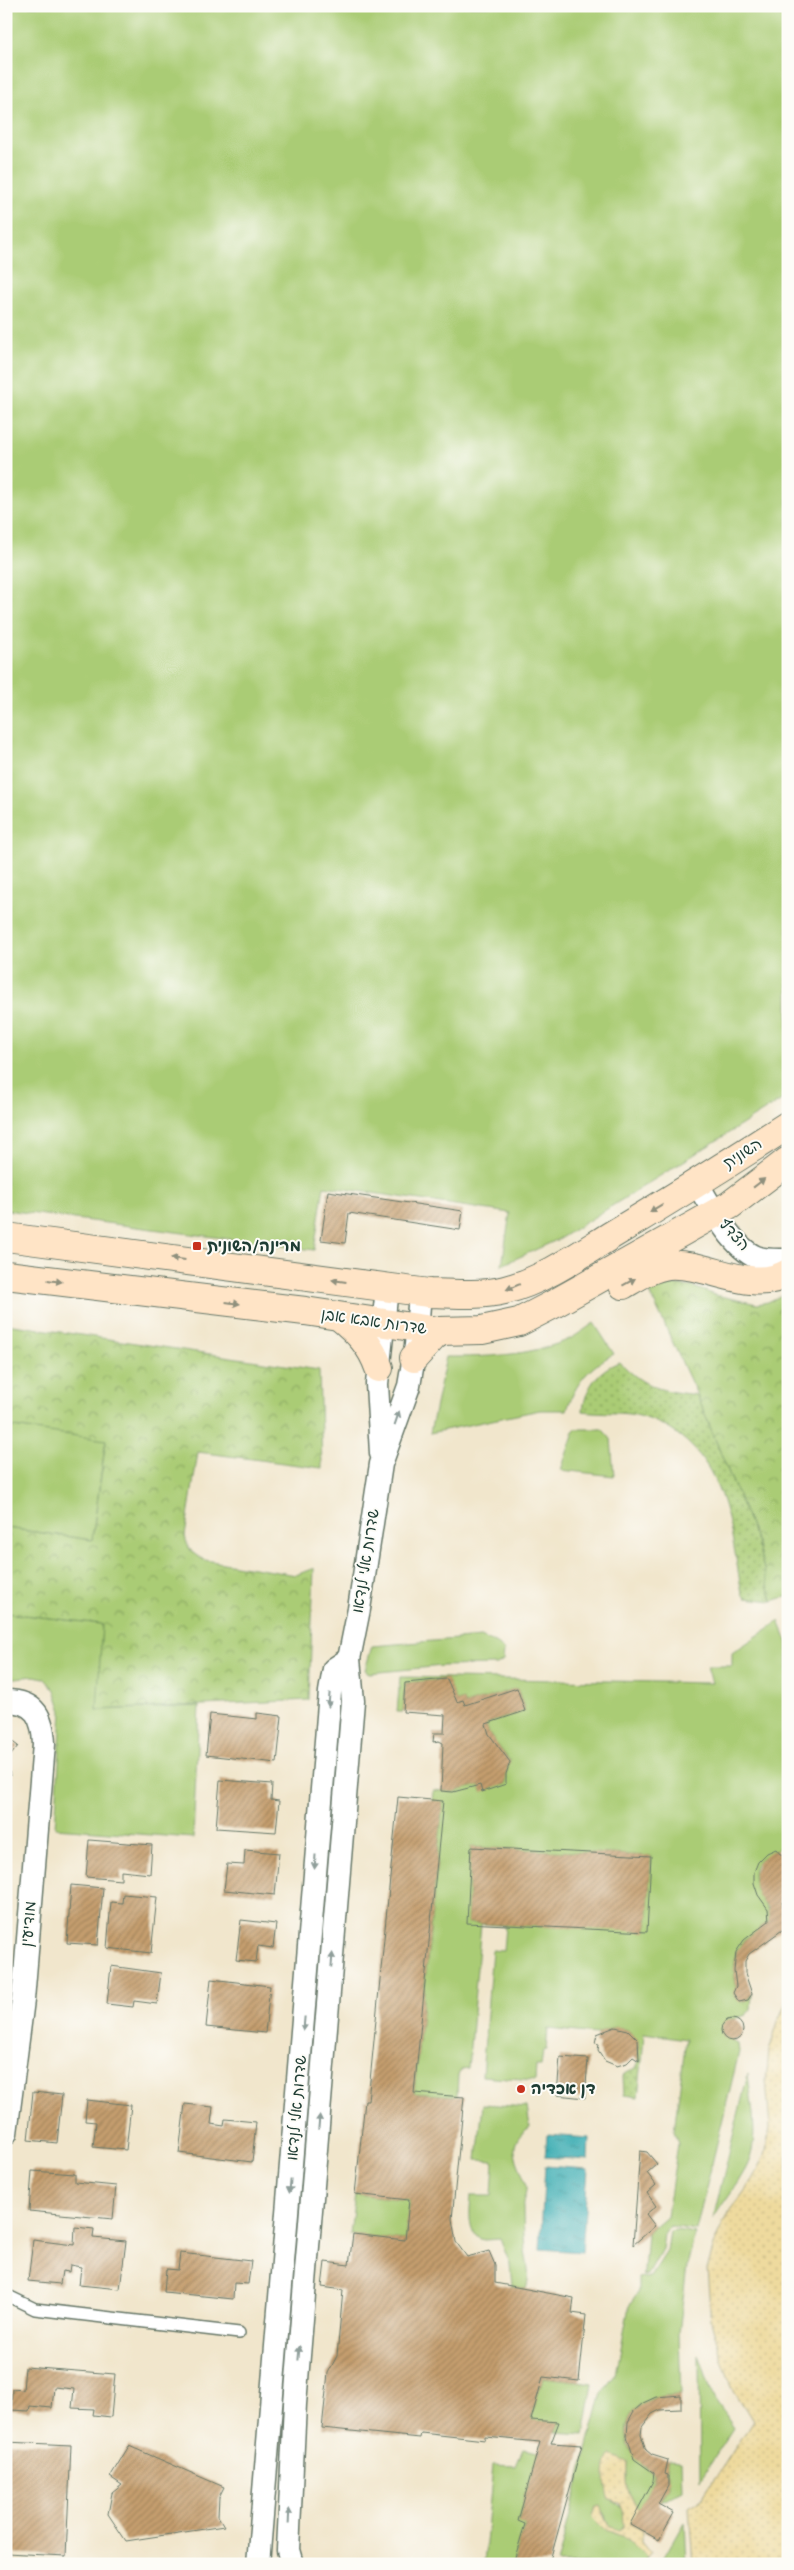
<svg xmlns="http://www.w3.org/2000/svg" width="794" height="2570" font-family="Mynerve,'Playpen Sans Hebrew',sans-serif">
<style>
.grass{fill:#aacc75;stroke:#648454;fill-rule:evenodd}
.sand{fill:url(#sand-dots);stroke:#868c69}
.park{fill:url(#park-crowns);stroke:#648454}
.garden{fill:url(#garden-dots);stroke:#648454}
.water{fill:url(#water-ripples);stroke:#2e7574}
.building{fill:url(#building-hatch)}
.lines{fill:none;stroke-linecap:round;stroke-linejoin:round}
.lane-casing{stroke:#687869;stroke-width:14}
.street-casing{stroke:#687869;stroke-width:25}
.secondary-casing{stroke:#687869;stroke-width:30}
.lane{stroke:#fff;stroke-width:11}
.street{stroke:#fff;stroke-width:22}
.secondary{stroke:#ffe4c6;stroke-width:28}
.oneway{fill:#8f907d}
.oneway2{fill:#8f9e9a}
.poi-dot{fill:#c8321e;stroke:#fdfcf7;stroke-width:2}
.labels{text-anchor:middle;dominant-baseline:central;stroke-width:4;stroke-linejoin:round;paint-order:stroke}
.street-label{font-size:16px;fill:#1f3d34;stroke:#fdfcf7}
.poi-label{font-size:16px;font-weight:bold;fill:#1f3d34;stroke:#fdfcf7;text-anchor:start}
</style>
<defs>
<pattern id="sand-dots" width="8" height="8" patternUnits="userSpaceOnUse" patternTransform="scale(1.25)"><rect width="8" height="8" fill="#eeda9e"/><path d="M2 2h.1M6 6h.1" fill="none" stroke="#ccbc89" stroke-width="1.8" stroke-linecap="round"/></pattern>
<pattern id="park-crowns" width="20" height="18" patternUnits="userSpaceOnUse" patternTransform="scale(1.25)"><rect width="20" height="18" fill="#aacc75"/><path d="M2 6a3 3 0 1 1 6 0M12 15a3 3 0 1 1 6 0" fill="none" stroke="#8aa761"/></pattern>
<pattern id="garden-dots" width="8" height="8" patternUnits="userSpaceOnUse" patternTransform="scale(1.25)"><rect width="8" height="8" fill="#aacc75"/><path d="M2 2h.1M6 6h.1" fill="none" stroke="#8aa761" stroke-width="1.8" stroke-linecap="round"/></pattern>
<pattern id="water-ripples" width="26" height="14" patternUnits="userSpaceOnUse" patternTransform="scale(1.25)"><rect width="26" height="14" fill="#3cadb3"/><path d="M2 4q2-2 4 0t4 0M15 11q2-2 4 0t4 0" fill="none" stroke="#328e92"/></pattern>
<pattern id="building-hatch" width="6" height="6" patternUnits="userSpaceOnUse" patternTransform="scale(1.25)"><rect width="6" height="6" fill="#c59e6e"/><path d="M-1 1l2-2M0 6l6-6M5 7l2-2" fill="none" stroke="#9f825b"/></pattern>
</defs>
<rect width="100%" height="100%" fill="#fdfcf7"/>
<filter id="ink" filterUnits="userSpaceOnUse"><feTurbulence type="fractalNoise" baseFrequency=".02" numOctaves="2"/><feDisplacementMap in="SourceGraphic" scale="10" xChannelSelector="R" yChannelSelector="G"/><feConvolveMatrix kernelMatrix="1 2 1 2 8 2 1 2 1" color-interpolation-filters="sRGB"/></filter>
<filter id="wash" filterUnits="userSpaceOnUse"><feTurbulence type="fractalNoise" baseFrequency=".0096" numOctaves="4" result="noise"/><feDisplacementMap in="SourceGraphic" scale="20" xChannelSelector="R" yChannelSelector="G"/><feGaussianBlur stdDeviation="1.12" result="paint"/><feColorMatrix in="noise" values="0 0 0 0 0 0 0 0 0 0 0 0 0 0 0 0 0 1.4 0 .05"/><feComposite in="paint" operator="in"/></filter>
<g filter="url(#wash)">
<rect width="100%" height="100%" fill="#f1e6cc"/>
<g class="grass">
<path d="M6,6H788V1096L559,1239L502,1265L510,1213L324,1186L314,1250L6,1210Z"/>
<path d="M594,1323L614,1354C590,1366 575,1383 567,1410H540L430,1433L446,1357C486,1357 527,1356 565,1341C575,1337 585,1329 594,1323Z"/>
<path d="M6,1426L106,1439L92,1540L6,1528Z"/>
<path d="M575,1429H602L611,1439L614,1476L561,1470Z"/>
<path d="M6,1613L102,1624L98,1710L199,1706L193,1838L55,1828L62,1711L55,1690L44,1678L34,1676L6,1679Z"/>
<path d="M779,1621L788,1643V1840C777,1856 745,1853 755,1886C759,1899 770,1907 769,1921L744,1940L736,1952L734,1971L736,1986L734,1996L742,2002L748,2000L752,1994L751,2009L746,2015L726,2021L722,2027L723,2036L738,2044L739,2052L696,2230L669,2226L664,2234L662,2249L648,2274L642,2275L644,2272L647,2233L667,2216L678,2144L674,2131L686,2039L644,2033L642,2061H639L638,2041L628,2030L615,2027L597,2034L548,2029L546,2050H543L541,2066H536L535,2080L482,2076L492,1950L503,1951L505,1926L481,1924L468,2068L462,2069L458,2075L457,2096L414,2093L443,1802L432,1800L433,1790L453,1792L480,1785L482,1791L506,1784V1774L510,1761L489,1734L486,1724L525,1711L517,1688L465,1705L463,1700L457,1702L446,1679L405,1683L403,1712H397L400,1677L712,1683L707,1666H732V1653ZM471,1847L651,1856L647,1931L467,1923Z"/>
<path d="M481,1637L499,1645L504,1651L503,1661L497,1665L442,1666L369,1673L365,1670L372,1646Z"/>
<path d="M748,2074C751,2104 761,2142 745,2170C736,2187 723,2202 713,2219Z"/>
<path d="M483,2104L527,2107L530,2127C499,2147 525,2167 526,2189C526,2195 522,2201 523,2208C523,2222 524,2237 525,2251C527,2265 531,2275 526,2289L512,2286L510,2264L500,2239C495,2239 489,2240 484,2240C466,2237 470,2208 471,2196H492L494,2161L477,2160Z"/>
<path d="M355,2194L409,2200L405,2240L350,2234Z"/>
<path d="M675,2230L695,2233L687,2266L679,2333L681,2395C668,2395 655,2396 643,2403C614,2422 627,2460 654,2473L653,2481L639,2509C625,2497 627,2479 627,2462L608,2498C621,2504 627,2511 624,2526L619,2530L610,2527L605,2512L597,2507L593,2517L606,2530L629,2539L647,2557L643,2564H557L602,2392L616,2374L629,2306L638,2293V2278L651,2276L667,2251L670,2231Z"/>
<path d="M699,2354L714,2399L734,2428L700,2480Z"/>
<path d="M543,2377L593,2383L584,2435L555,2433L559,2423L531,2420Z"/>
<path d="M523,2449L538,2452L518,2520L525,2524L513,2564H484L493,2465L516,2466Z"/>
<path d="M668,2460L681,2461L682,2490L660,2501L668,2486V2475L665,2474Z"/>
<path d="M684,2522L686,2564H660Z"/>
</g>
<g class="sand">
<path d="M788,1999V2564H693L689,2507L702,2498L753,2421L732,2387L723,2363L711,2321L707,2269L716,2239L726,2217L754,2178L765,2155L770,2128L766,2081L769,2051L779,2018Z"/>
<path d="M611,2455L627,2462C627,2479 625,2497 639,2509L630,2524L642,2531V2541L651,2552L647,2557L629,2539L606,2530L593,2517L597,2507L601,2506L610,2527L619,2530L624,2526L623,2511L620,2503L608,2498C605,2484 602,2468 611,2455Z"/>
</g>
<g class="park">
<path d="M663,1284L694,1287L715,1295L757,1304L768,1302L788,1292V1596L772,1601L757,1542L697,1395L649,1291Z"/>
<path d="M6,1324L319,1370L322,1468L198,1452L185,1536C188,1550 192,1554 205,1560L296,1575L314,1568L309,1700L97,1710L102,1624L6,1613V1528L92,1540L106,1440L6,1426Z"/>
</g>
<g class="garden">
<path d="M620,1362C645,1389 663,1391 697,1395L757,1542L772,1601L746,1598L742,1594C729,1522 725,1444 643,1417C625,1411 602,1414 583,1411C585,1388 598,1369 620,1362Z"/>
<path d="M639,2061H642L638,2097L624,2095L623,2075L636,2068Z"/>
</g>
<g class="water">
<path d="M547,2135L589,2138L588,2160L545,2157Z"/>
<path d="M545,2166L588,2169L582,2252L540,2249Z"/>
</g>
<g id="blocks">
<g class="building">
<path d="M328,1191L463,1211L460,1230L349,1213L345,1243L321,1240Z"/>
<path d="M447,1679L457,1702L463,1700L465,1705L517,1688L525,1711L486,1724L489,1734L510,1762L506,1774V1784L482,1792L480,1785L453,1792L441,1791L443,1743L439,1741L433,1742L434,1733H444L445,1715L403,1712L405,1683Z"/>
<path d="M257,1713L282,1716L277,1763L206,1755L210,1714L257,1719Z"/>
<path d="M6,1737L18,1746L8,1759L10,1776L6,1778Z"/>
<path d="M220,1780L272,1784L271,1800L279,1801L276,1832L216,1828Z"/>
<path d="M398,1797L443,1801L414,2093L464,2097L452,2219L456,2242L467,2257L489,2251L495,2265V2283L574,2298L572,2313L586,2315L579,2381L543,2377L531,2420L559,2422L551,2443L582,2445L549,2564H513L525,2524L518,2521L540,2442L485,2437V2440L421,2433L420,2438L322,2428L328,2373L337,2356L343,2290L322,2287L325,2262L349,2265L353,2234L405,2240L409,2200L355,2194L365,2101H368Z"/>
<path d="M89,1840L152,1845L150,1874L121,1871V1880L86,1877Z"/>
<path d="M471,1847L651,1856L647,1932L467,1923Z"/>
<path d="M776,1849L780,1854L788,1855V1902H782L786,1917L785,1928L749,1954L745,1961V1973L752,1994L748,2000L739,2002L733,1993L736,1986L734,1971L736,1952L744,1940L769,1921L768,1909L758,1895L754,1883V1872L758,1862L767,1853Z"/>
<path d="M245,1850L279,1853L275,1895L224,1890L227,1864L244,1865Z"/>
<path d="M71,1885L103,1888L98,1945L67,1943Z"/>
<path d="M123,1894L157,1897L151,1953L107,1948L111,1902L122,1903Z"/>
<path d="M241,1920L276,1924L273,1948L258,1946L256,1962L236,1960Z"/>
<path d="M111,1966L161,1973L157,2004L134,2001L133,2007L107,2004Z"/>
<path d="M211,1979L270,1986L265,2033L206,2027Z"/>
<circle cx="732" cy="2030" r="11"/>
<path d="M615,2027L628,2030L638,2040L639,2061L633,2057L627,2063L617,2066L605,2061L598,2050L599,2044L595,2043L597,2034Z"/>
<path d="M560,2057L588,2059L585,2098L557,2095Z"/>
<path d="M33,2092L62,2095L57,2143L28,2140Z"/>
<path d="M87,2100L131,2105L126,2150L93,2147L96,2122L85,2121Z"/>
<path d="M185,2104L213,2107L211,2124L224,2126L225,2119L256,2122L252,2162L179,2153Z"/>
<path d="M640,2151L647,2152L657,2164L647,2173L656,2185L647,2193L656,2206L646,2214L655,2226L633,2245Z"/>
<path d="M32,2171L75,2174V2182L116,2186L113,2219L29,2211Z"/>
<path d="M75,2227L94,2229L93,2238L126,2241L120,2289L79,2285L81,2267L70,2265L69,2272L62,2271L60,2284L28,2281L33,2240L74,2245Z"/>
<path d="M180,2253L251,2261L248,2284L234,2283L233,2299L164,2292L166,2269L178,2270Z"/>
<path d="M25,2367L115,2374L111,2417L93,2415L94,2409L72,2408L74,2389L54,2387L52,2408L30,2406L29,2411L11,2410L12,2389L23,2390Z"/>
<path d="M681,2395V2409L660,2410L652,2414L642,2427L641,2435L646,2450L652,2455L668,2460L665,2474L668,2475V2486L658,2504L674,2513L659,2540L630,2524L653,2481L654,2473L634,2459L627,2436L628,2422L634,2411L643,2403L656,2397Z"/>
<path d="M6,2442L71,2445L66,2556L6,2553Z"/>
<path d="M129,2446L224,2487L219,2497L218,2516L224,2526L126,2541L108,2514L112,2493L122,2485L110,2477Z"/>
</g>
</g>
</g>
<g filter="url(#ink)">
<use href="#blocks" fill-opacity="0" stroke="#687869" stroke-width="1"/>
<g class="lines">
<defs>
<path id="lane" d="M6,2295L35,2309L239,2333"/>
<g id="street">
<path d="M697,1183C710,1205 732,1247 756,1257C766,1261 778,1260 788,1260"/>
<path d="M381,1453L377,1384L387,1288"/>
<path d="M6,1701C36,1701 43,1718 44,1744L23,2000L6,2133"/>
<path d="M258,2564L330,1692L334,1669L349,1659"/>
<path d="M292,2564L288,2550L295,2404L353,1701L349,1659L359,1609L381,1464L409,1386L416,1345L420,1292"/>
</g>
<g id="secondary">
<path d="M6,1237L429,1293C454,1294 481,1296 505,1290C542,1281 578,1256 610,1236C670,1200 729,1163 788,1125"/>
<path d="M6,1275L305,1311L438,1331L482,1330L519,1322L552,1305L730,1205L788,1161"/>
<path d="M623,1285C637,1277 652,1267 668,1265C709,1262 750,1295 788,1273"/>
<path d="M340,1317C358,1332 371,1345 379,1368"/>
<path d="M414,1358L434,1336L442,1331"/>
</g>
</defs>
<use href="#lane" class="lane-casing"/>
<use href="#street" class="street-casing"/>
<use href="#secondary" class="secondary-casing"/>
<use href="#lane" class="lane"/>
<use href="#street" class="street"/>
<use href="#secondary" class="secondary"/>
</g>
<defs><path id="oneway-solid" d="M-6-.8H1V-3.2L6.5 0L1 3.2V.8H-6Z" transform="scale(1.25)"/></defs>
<g class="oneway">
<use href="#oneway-solid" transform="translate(759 1183) rotate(-38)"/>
<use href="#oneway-solid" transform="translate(656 1208) rotate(149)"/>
<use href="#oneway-solid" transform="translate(178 1259) rotate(-172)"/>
<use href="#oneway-solid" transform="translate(55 1281) rotate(7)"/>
<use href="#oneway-solid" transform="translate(339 1281) rotate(-172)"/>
<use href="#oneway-solid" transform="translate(629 1282) rotate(-29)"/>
<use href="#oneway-solid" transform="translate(513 1287) rotate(158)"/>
<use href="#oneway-solid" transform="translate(233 1303) rotate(7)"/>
</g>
<g class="oneway2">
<use href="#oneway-solid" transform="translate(397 1418) rotate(-71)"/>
<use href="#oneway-solid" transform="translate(329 1700) rotate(95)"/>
<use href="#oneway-solid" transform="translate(315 1862) rotate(94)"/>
<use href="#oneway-solid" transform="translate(332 1960) rotate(-85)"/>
<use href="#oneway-solid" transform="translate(304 2024) rotate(95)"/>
<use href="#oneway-solid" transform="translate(319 2122) rotate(-85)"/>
<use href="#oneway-solid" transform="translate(290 2186) rotate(95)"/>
<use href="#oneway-solid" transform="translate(299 2353) rotate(-85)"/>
<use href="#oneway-solid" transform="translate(289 2516) rotate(-87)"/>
</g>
</g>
<g class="poi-dot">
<rect x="192" y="1241" width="10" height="10" rx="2.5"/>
<circle cx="521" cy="2089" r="5"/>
</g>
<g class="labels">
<g class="street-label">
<text transform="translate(743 1154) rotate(-33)">השונית</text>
<text transform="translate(734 1235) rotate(48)">הצדף</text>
<text transform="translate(374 1322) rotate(8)">שדרות אבא אבן</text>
<text transform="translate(366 1561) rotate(-81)">שדרות אלי לנדאו</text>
<text transform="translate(29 1924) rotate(-85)">מודיעין</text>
<text transform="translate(297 2108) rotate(-85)">שדרות אלי לנדאו</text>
</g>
<g class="poi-label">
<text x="207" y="1246">מרינה/השונית</text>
<text x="531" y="2089">דן אכדיה</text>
</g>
</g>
<rect width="794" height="2570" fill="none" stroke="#fdfcf7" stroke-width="25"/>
</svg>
